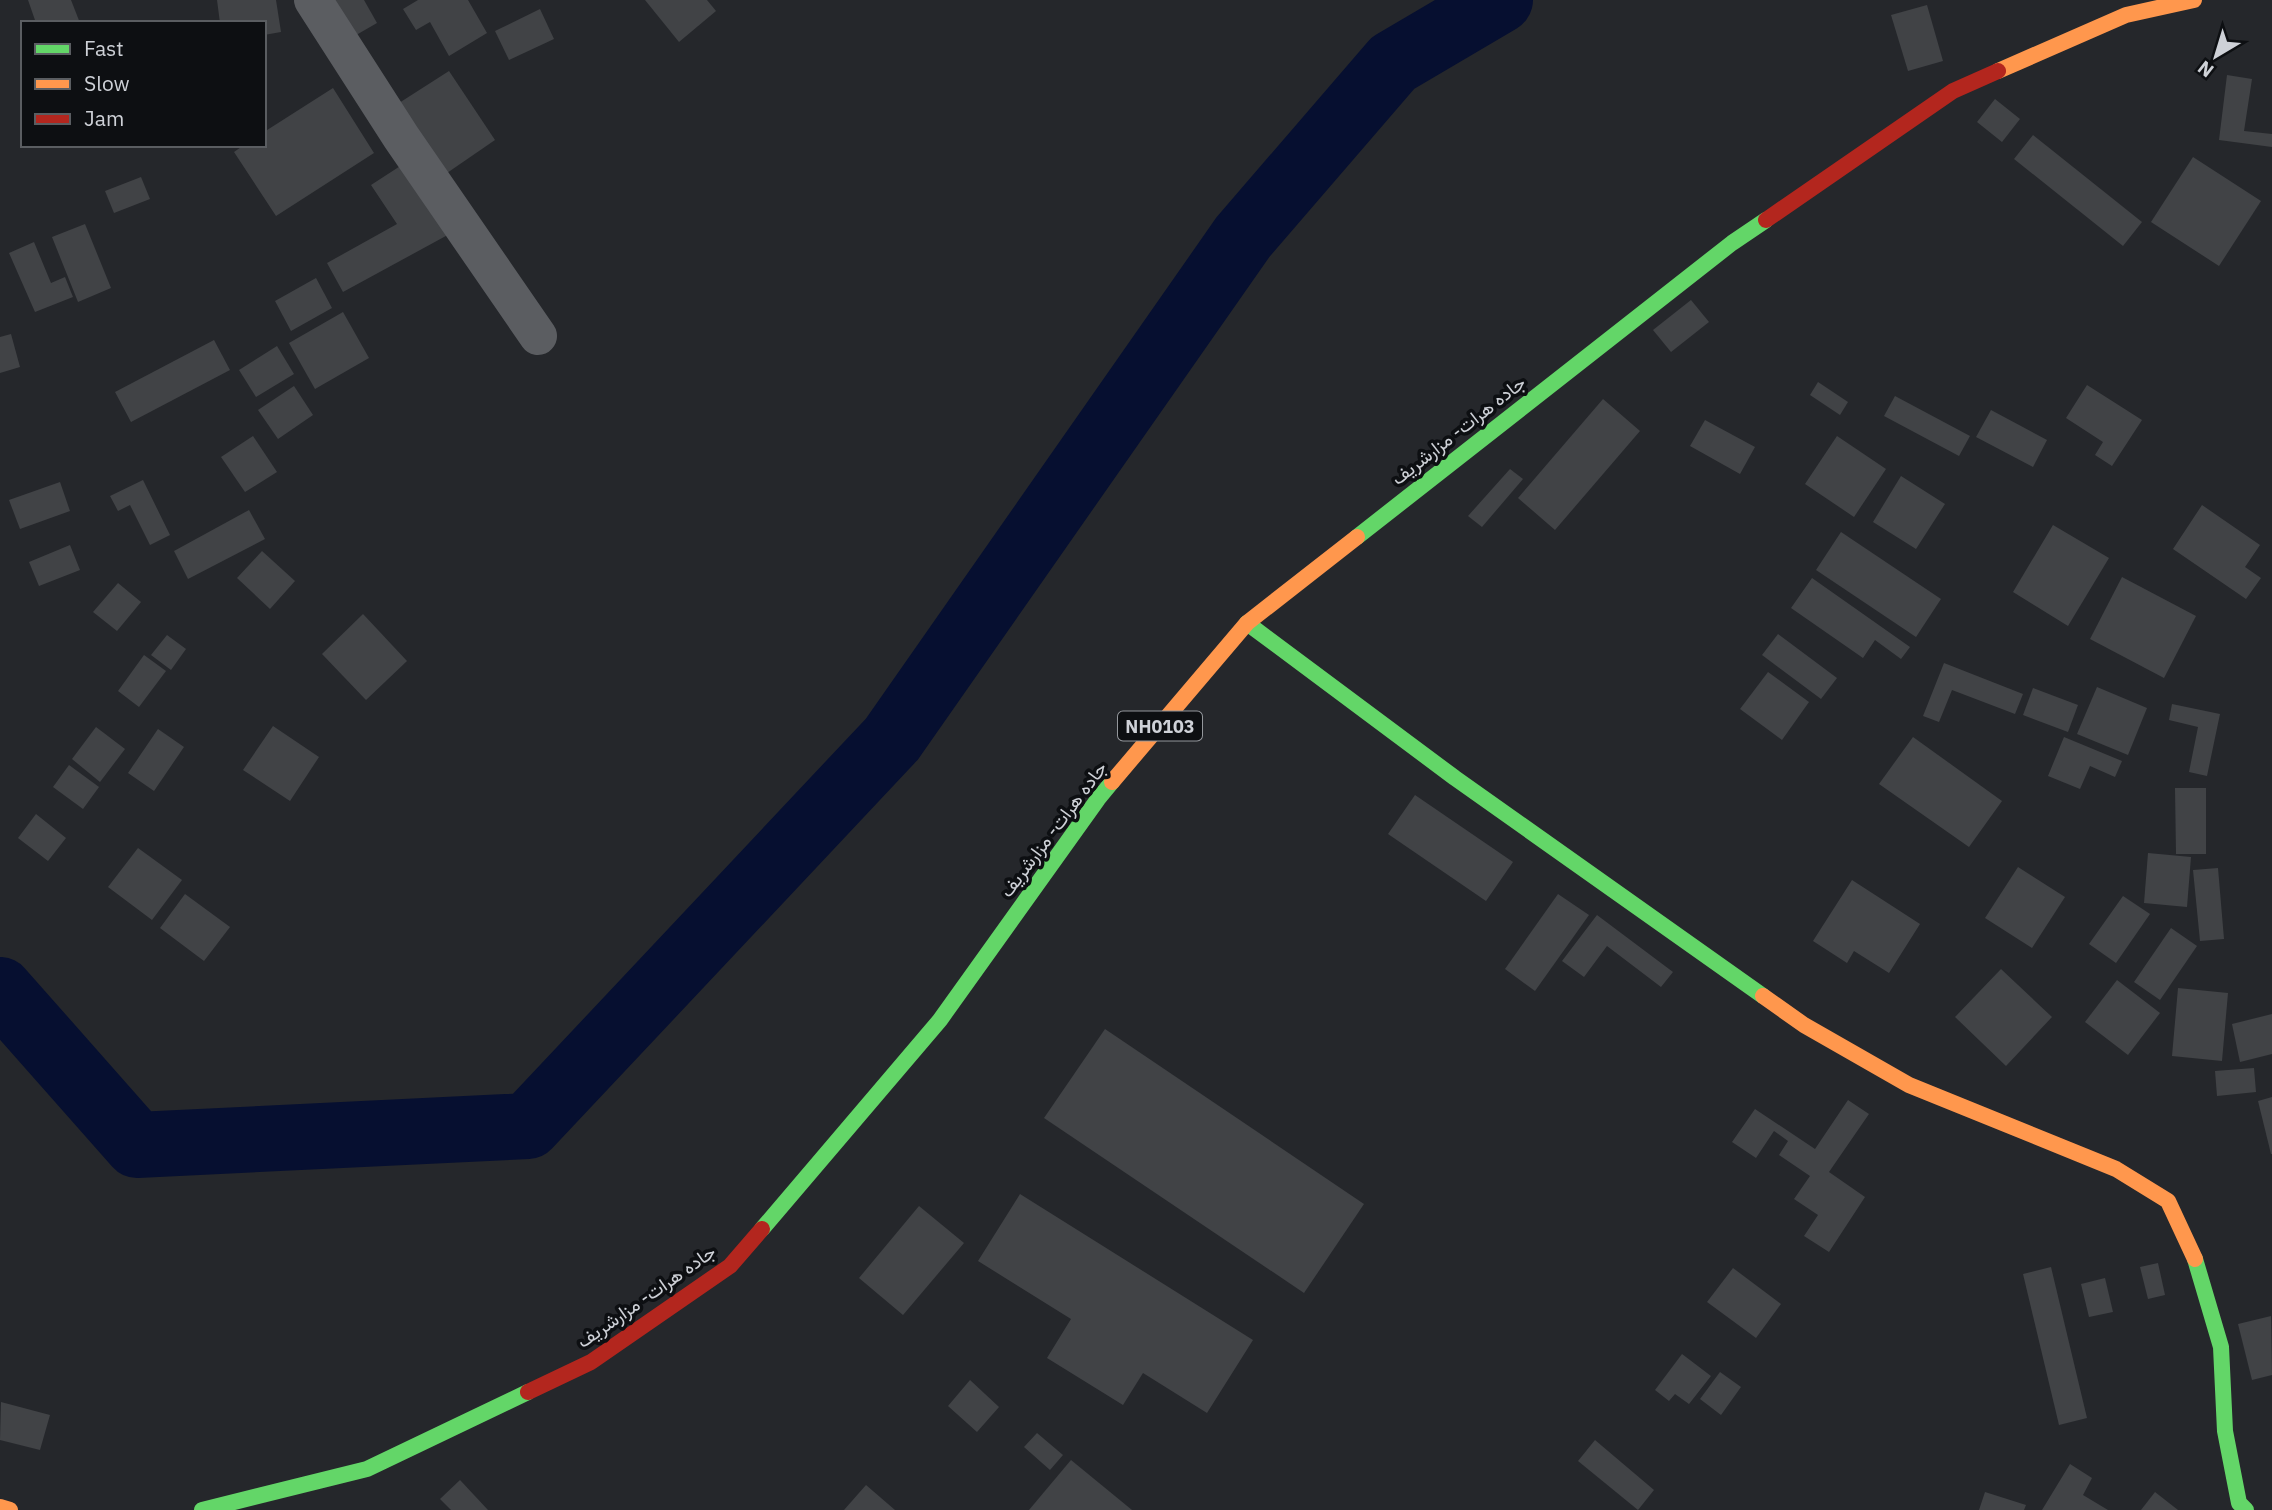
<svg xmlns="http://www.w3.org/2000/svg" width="2272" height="1510" font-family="'IBM Plex Sans',Vazirmatn,sans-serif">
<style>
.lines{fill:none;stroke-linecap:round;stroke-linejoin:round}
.river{stroke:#060f30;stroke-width:66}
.building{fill:#414346}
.street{stroke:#5b5d61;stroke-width:38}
.fast{stroke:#63d668;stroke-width:16}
.slow{stroke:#ff974d;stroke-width:16}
.jam{stroke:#b3261e;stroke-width:16}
.labels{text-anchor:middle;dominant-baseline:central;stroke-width:7;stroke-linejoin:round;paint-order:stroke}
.shield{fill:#0d0f12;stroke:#94979c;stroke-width:2}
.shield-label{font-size:18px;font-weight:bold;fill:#ced1d7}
.street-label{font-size:19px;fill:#ced1d7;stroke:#0d0f12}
</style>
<rect width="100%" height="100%" fill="#25272b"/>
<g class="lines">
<path class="river" d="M0,990L137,1145L528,1126L892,739L1243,237L1393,63L1500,0"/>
</g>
<g class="building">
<path d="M28,0H71L80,23H36Z"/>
<path d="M217,0H276L281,32L264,35V23H220Z"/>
<path d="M329,0H364L377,23L351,38Z"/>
<path d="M418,0H468L487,33L449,56L430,22L416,30L403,9Z"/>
<path d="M645,0H707L716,11L679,42Z"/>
<path d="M1927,5L1943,61L1908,71L1891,15Z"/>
<path d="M540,9L554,39L509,60L495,31Z"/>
<path d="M449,71L495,140L447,173L399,103Z"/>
<path d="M2227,75L2252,79L2244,131L2272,134V147L2219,140Z"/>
<path d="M333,88L374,153L276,216L234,152L244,145H264V132Z"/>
<path d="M1995,99L2020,119L2002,142L1977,122Z"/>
<path d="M2033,135L2142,222L2123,246L2014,159Z"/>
<path d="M2193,157L2261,201L2219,266L2151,222Z"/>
<path d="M408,161L455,231L343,292L327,263L397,224L371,185Z"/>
<path d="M141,177L150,199L114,213L105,191Z"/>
<path d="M85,224L111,288L78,302L52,237Z"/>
<path d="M34,242L51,283L65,277L73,297L35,312L9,253Z"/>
<path d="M316,278L332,308L291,331L275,301Z"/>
<path d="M1691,300L1709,322L1671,352L1653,330Z"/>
<path d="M343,312L369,358L315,389L289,343Z"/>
<path d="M11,334L20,367L0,373V337Z"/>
<path d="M214,340L230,370L131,422L115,392Z"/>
<path d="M277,346L294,374L256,397L239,370Z"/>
<path d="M1818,382L1848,402L1840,415L1810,395Z"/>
<path d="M2087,385L2142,420L2112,466L2095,455L2103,442L2066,418Z"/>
<path d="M294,386L313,415L278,439L258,410Z"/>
<path d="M1895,396L1970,436L1959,456L1884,416Z"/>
<path d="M1603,399L1640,431L1555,530L1518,498Z"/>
<path d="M1991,410L2047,440L2033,467L1976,437Z"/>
<path d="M1705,420L1755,447L1740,474L1690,446Z"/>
<path d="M253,436L277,472L245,492L221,457Z"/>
<path d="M1837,436L1886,469L1854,517L1805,484Z"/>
<path d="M1510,469L1523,479L1482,527L1468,516Z"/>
<path d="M1901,476L1945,504L1916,549L1873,522Z"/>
<path d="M143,480L170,535L150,545L130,505L118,511L110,496Z"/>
<path d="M60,482L70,511L20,529L9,500Z"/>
<path d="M2202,505L2260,545L2245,567L2261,578L2246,599L2173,549Z"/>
<path d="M249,510L265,539L188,579L174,551Z"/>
<path d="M2053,525L2109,558L2068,626L2013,592Z"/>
<path d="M1841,532L1941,599L1916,637L1816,570Z"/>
<path d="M70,545L80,570L39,586L29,562Z"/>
<path d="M262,551L295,581L270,609L237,578Z"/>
<path d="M2122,577L2196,616L2164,678L2090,639Z"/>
<path d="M1812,578L1910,647L1901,659L1875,640L1863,658L1791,608Z"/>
<path d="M118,583L141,602L117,631L93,612Z"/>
<path d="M363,614L407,661L366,700L322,654Z"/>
<path d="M1778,634L1837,678L1821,699L1762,655Z"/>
<path d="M167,635L186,649L171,670L151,655Z"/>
<path d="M144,655L166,671L139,707L118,691Z"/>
<path d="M1944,663L2023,694L2015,714L1952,690L1939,722L1923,716Z"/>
<path d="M1768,672L1809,702L1782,740L1740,709Z"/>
<path d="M2097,687L2147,708L2128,755L2077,734Z"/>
<path d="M2033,688L2078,705L2068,732L2023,715Z"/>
<path d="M2172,704L2220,714L2207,776L2189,772L2198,727L2169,720Z"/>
<path d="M273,726L319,757L290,801L243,770Z"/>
<path d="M96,727L125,749L100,782L72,759Z"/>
<path d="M158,729L184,747L154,791L128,773Z"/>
<path d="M1913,737L2002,801L1969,847L1879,784Z"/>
<path d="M2064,737L2122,761L2115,777L2090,766L2080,789L2048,776Z"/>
<path d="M69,765L99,787L83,809L53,787Z"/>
<path d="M2175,788H2206V854H2176Z"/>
<path d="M1415,795L1513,862L1486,901L1388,834Z"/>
<path d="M36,814L66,838L48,861L18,838Z"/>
<path d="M138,848L182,880L152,920L108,887Z"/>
<path d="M2148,853L2191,857L2187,907L2144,903Z"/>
<path d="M2018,867L2065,897L2032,948L1985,918Z"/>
<path d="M2218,868L2224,939L2200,941L2193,870Z"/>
<path d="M1852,880L1920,924L1889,973L1854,951L1847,963L1813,941Z"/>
<path d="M185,894L230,927L204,961L160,928Z"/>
<path d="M1558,894L1589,915L1535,991L1505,969Z"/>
<path d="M2123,896L2150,914L2116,963L2089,944Z"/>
<path d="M1597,915L1673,972L1661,987L1607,946L1584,977L1562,961Z"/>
<path d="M2171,928L2197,946L2160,1000L2134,982Z"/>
<path d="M2001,969L2052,1017L2006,1066L1955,1017Z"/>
<path d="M2117,980L2160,1013L2128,1055L2085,1022Z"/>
<path d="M2178,988L2228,993L2222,1061L2172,1056Z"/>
<path d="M2272,1014V1054L2240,1062L2232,1024Z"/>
<path d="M1105,1029L1364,1204L1304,1293L1044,1118Z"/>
<path d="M2254,1068L2256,1092L2217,1096L2215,1071Z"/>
<path d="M2272,1097V1154H2271L2258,1101Z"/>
<path d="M1848,1100L1869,1114L1829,1172L1865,1197L1829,1252L1804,1236L1818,1215L1794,1199L1810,1176L1779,1155L1788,1141L1774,1131L1756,1158L1732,1142L1755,1109L1815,1149Z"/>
<path d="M1020,1194L1253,1340L1207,1413L1143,1373L1123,1405L1047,1358L1071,1319L978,1261Z"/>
<path d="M919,1206L964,1243L903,1315L859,1278Z"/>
<path d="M2158,1263L2165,1295L2148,1299L2140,1267Z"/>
<path d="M2051,1267L2087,1418L2059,1425L2023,1274Z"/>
<path d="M1733,1268L1781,1304L1756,1338L1707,1302Z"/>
<path d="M2105,1278L2113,1312L2089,1317L2081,1284Z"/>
<path d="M2271,1316L2272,1375L2252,1380L2238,1324Z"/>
<path d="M1682,1354L1711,1376L1689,1404L1675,1394L1669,1401L1655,1390Z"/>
<path d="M1720,1372L1741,1387L1721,1415L1700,1399Z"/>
<path d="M970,1380L999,1407L977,1432L948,1406Z"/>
<path d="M1,1402L50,1415L40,1450L0,1440Z"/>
<path d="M1037,1433L1063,1455L1050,1470L1024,1447Z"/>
<path d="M1595,1440L1654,1490L1638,1510L1578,1461Z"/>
<path d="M1071,1460L1132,1510H1029Z"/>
<path d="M2070,1464L2092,1478L2083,1495L2108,1510H2042Z"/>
<path d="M460,1480L488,1510H451L440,1499Z"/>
<path d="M866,1485L895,1510H844Z"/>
<path d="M1985,1492L2026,1505L2024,1510H1979Z"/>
<path d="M2155,1492L2178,1510H2141Z"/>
</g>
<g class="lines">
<path class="street" d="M313,0L401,137L538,336"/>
<g class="fast">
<path d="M1357,537L1732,243L1766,220"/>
<path d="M1247,623L1455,778L1763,996"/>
<path d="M762,1229L940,1020L1098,799L1112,782"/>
<path d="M2195,1259L2221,1347L2225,1431L2239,1503L2246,1510"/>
<path d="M202,1510L367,1469L528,1392"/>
</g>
<g class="slow">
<path d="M1998,71L2126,15L2194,0"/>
<path d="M1112,782L1247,623L1357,537"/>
<path d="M1763,996L1804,1025L1909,1085L2116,1169L2168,1201L2195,1259"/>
<path d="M0,1507L10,1510"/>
</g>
<g class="jam">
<path d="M1766,220L1953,91L1998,71"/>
<path d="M528,1392L591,1362L730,1266L762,1229"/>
</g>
</g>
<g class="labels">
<rect class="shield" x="1118" y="711.5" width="84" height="29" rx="5"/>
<g class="shield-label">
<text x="1160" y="726">NH0103</text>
</g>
<g class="street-label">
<text transform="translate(1458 430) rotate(-38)">جاده هرات- مزارشریف</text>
<text transform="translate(1053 829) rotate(-53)">جاده هرات- مزارشریف</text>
<text transform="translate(646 1296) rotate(-35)">جاده هرات- مزارشریف</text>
</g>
</g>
<rect x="21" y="21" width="245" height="126" fill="#0d0f12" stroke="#5a5d61" stroke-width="2"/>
<rect x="35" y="44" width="35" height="10" fill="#63d668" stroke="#5a5d61" stroke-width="2"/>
<text x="84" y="56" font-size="21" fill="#ced1d7">Fast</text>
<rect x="35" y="79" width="35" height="10" fill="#ff974d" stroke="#5a5d61" stroke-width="2"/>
<text x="84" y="91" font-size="21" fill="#ced1d7">Slow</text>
<rect x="35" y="114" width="35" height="10" fill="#b3261e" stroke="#5a5d61" stroke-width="2"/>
<text x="84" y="126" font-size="21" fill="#ced1d7">Jam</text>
<g transform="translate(2216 56) rotate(218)" stroke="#0d0f12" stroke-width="5" paint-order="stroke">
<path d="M0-5L12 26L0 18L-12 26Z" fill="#ced1d7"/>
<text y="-10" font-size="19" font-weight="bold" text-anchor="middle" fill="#ced1d7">N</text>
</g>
</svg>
